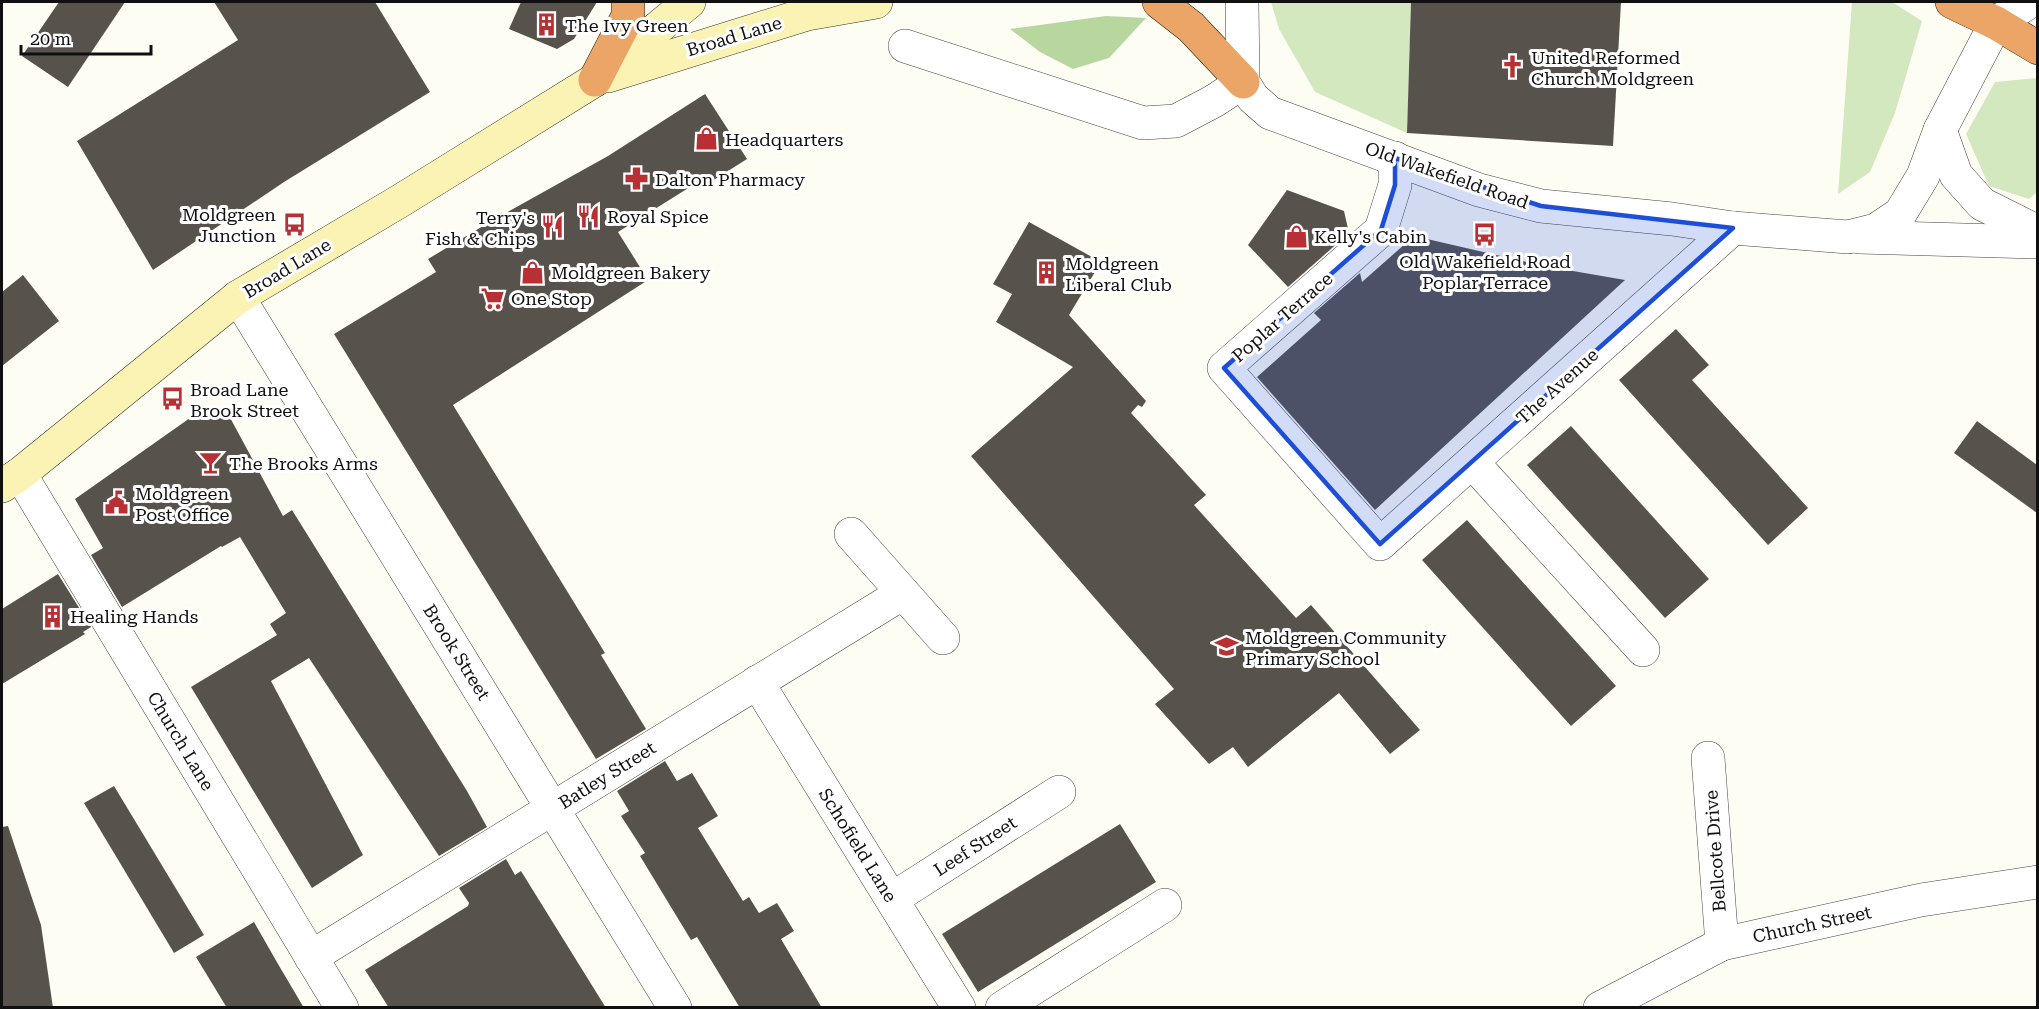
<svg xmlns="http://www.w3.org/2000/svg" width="2039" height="1009" font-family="'Roboto Serif',serif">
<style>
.green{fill:#d3e8bf}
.forest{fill:#b7d79f}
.building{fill:#58524d}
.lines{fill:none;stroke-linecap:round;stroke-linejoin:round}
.street-casing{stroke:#434343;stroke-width:34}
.secondary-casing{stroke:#323232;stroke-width:34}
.highway-casing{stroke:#212121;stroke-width:34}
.street{stroke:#fff;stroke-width:33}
.secondary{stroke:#faf3b4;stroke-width:33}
.highway{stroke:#eba566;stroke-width:33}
.marked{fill:#1d4ed8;fill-opacity:0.2;stroke:#1d4ed8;stroke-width:4.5;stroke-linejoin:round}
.labels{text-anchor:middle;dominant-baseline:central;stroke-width:6;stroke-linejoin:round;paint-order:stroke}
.poi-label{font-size:18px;fill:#101010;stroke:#fff;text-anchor:start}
.street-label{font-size:18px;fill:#101010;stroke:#fff}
</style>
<rect width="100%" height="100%" fill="#fefdf4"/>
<g class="green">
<path d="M1271,2H1411L1407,133L1315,92L1279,29Z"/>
<path d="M1852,2H1892L1922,21L1895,113L1870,172L1838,194Z"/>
<path d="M2037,78V192L2029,199L1989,186L1966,134L1995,82Z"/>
</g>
<path class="forest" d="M1106,16L1146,18L1109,58L1073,69L1040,52L1010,29Z"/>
<g class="building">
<path d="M59,2H125L68,87L22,56Z"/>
<path d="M214,2H375L430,92L284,182L153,270L77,141L238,40Z"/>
<path d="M521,2H597L574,39L557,49L509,29Z"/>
<path d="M1411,2H1621L1613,146L1407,133Z"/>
<path d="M705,94L747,159L709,183L706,177L618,232L648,280L453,405L605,653L601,655L646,729L596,759L334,334L436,272L428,259L488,223L608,156Z"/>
<path d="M1287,190L1344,211L1349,233L1288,287L1248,245Z"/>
<path d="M1029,222L1101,262L1069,315L1146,401L1142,407L1138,405L1131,413L1206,495L1194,505L1296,618L1311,605L1420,730L1390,754L1339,693L1248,767L1233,747L1209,764L1155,704L1174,689L971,456L1073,367L996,322L1012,294L993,284Z"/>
<path d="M1414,236L1544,266L1625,280L1375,510L1257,377L1321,320L1314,313L1360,273L1362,282Z"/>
<path d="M23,275L59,321L2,366V292Z"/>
<path d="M1676,329L1709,365L1692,380L1808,508L1768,545L1619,380Z"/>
<path d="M207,406L227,412L283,516L292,510L467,791L487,827L439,856L309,658L271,681L363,855L312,888L295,860L191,687L277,635L270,624L286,613L240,537L222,547L221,546L122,607L91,555L103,548L75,499Z"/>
<path d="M1977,421L2037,465V513L1954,453Z"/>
<path d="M1571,426L1709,579L1665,618L1527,465Z"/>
<path d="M1467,520L1616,686L1571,726L1422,560Z"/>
<path d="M58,574L91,627L83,632L85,634L2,684V609Z"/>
<path d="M665,761L677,781L692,773L718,816L698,828L743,901L749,897L759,913L777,903L794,931L781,939L822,1008H740L697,937L691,940L640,856L645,853L621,816L629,811L617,791Z"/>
<path d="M114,786L204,935L174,953L84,803Z"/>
<path d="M1120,824L1156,882L978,992L942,934Z"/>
<path d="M8,826L41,925L53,1008H2V827Z"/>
<path d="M506,859L515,875L521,871L606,1008H389L365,970L468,906L469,903L459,888Z"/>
<path d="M254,922L278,964L304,1008H227L196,957Z"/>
</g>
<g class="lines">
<defs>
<g id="street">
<path d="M1242,2L1243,82L1253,98L1270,113L1479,190L1541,206L1672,219L1733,228L1848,237L1876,230L1900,214L1923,176L1940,130L1996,23L2029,2"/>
<path d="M905,46L1143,123L1176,121L1214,101L1243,82"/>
<path d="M1940,130L1956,175L1982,204L2038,232"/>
<path d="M1395,158V185L1381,230L1224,368L1380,544L1733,228"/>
<path d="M1859,237L2038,242"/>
<path d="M238,297L675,1008"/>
<path d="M1472,462L1643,650"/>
<path d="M20,474L342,1008"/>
<path d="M851,534L943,638"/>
<path d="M757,682L959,1008"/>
<path d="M1708,758L1722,944"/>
<path d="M892,899L1059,792"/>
<path d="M311,957L903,593"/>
<path d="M1002,1008L1165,905"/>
<path d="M1600,1008L1722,944L1921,900L2038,882"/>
</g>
<g id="secondary">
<path d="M608,76L807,14L876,2"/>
<path d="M2,486L20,474L238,297L400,201L595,80L689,2"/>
</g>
<g id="highway">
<path d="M1159,2L1191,27L1243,82"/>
<path d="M1952,2L1996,23L2038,48"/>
<path d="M595,80L628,16V2"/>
</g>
</defs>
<use href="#street" class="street-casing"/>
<use href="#secondary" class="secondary-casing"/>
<use href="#highway" class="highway-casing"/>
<use href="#street" class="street"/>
<use href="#secondary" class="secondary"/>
<use href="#highway" class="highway"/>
</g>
<path class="marked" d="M1395,158L1541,206L1733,228L1380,544L1224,368L1381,230L1395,185Z"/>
<defs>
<symbol id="building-bare" viewBox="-9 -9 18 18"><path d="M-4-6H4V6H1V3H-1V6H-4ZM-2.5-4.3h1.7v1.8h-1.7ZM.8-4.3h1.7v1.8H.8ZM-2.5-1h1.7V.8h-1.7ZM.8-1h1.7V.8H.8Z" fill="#b93034" stroke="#fff" stroke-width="2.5" paint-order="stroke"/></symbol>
<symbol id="church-bare" viewBox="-9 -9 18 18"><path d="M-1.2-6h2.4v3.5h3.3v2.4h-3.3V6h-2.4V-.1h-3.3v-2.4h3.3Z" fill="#b93034" stroke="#fff" stroke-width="2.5" paint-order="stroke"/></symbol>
<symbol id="shop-bare" viewBox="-9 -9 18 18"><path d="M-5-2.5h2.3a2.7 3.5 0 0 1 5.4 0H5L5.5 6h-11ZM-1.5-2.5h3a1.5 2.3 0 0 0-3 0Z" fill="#b93034" stroke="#fff" stroke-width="2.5" paint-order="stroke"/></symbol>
<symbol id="pharmacy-bare" viewBox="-9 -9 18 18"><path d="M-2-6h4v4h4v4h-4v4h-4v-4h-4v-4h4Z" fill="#b93034" stroke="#fff" stroke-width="2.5" paint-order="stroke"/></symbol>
<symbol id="restaurant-bare" viewBox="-9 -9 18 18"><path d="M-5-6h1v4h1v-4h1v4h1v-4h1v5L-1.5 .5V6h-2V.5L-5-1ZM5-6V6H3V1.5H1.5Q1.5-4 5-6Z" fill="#b93034" stroke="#fff" stroke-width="2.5" paint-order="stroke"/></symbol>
<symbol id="bus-bare" viewBox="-9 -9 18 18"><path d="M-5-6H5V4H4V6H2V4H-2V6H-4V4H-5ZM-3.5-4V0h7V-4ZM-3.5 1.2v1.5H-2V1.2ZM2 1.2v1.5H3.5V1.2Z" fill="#b93034" stroke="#fff" stroke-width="2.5" paint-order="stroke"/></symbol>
<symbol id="supermarket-bare" viewBox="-9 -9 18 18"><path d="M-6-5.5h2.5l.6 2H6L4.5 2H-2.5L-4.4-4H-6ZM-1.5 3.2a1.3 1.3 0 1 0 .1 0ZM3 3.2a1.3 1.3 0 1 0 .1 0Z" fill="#b93034" stroke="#fff" stroke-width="2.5" paint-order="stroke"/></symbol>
<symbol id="bar-bare" viewBox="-9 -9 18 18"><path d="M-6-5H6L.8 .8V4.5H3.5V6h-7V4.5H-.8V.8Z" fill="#b93034" stroke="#fff" stroke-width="2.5" paint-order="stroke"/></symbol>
<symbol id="civic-bare" viewBox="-9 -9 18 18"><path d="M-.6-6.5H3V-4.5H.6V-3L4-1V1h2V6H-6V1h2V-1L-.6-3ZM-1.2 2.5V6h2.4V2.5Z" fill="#b93034" stroke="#fff" stroke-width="2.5" paint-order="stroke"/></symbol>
<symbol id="school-bare" viewBox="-9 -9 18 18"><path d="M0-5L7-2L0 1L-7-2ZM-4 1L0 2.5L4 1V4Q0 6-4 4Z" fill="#b93034" stroke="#fff" stroke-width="2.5" paint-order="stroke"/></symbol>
</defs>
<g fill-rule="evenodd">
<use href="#building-bare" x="530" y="8" width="33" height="33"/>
<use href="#church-bare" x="1496" y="50" width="33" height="33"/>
<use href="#shop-bare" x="690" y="122" width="33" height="33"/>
<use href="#pharmacy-bare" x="620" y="162" width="33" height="33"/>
<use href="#restaurant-bare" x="572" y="200" width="33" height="33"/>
<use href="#bus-bare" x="278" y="208" width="33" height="33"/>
<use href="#restaurant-bare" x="536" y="210" width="33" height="33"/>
<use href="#bus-bare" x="1468" y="218" width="33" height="33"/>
<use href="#shop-bare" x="1280" y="220" width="33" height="33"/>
<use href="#shop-bare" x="516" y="256" width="33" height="33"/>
<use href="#building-bare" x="1030" y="256" width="33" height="33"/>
<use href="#supermarket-bare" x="476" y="282" width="33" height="33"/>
<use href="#bus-bare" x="156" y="382" width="33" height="33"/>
<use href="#bar-bare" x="194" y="446" width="33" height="33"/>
<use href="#civic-bare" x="100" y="486" width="33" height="33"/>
<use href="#building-bare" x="36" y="600" width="33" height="33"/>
<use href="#school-bare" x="1210" y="630" width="33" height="33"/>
</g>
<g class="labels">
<g class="poi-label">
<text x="565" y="25">The Ivy Green</text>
<text x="1531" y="57">United Reformed<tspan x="1531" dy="21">Church Moldgreen</tspan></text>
<text x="725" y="139">Headquarters</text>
<text x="655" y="179">Dalton Pharmacy</text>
<text x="276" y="214" text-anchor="end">Moldgreen<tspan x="276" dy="21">Junction</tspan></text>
<text x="607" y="216">Royal Spice</text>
<text x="535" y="217" text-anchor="end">Terry's<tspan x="535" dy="21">Fish &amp; Chips</tspan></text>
<text x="1314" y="236">Kelly's Cabin</text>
<text x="1485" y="261" text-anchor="middle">Old Wakefield Road<tspan x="1485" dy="21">Poplar Terrace</tspan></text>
<text x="1065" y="263">Moldgreen<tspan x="1065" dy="21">Liberal Club</tspan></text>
<text x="551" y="272">Moldgreen Bakery</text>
<text x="511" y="298">One Stop</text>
<text x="190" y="389">Broad Lane<tspan x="190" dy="21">Brook Street</tspan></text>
<text x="229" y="463">The Brooks Arms</text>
<text x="135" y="493">Moldgreen<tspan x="135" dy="21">Post Office</tspan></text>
<text x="70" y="616">Healing Hands</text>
<text x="1245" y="637">Moldgreen Community<tspan x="1245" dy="21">Primary School</tspan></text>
</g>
<g class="street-label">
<text transform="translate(734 36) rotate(-17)">Broad Lane</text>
<text transform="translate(1447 175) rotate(19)">Old Wakefield Road</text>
<text transform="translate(287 268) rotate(-31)">Broad Lane</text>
<text transform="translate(1282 317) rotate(-41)">Poplar Terrace</text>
<text transform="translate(1557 386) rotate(-42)">The Avenue</text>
<text transform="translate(457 652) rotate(58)">Brook Street</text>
<text transform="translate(181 741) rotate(59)">Church Lane</text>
<text transform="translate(607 775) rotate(-32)">Batley Street</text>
<text transform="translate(858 845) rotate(58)">Schofield Lane</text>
<text transform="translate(975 846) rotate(-33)">Leef Street</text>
<text transform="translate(1715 851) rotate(-94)">Bellcote Drive</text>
<text transform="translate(1812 924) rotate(-12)">Church Street</text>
</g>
</g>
<rect width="2039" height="1009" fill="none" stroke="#101010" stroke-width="6"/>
<path d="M21 45v9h130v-9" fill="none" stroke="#101010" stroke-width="3"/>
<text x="30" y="45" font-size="18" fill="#101010" stroke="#ffffff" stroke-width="4.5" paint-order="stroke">20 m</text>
</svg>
